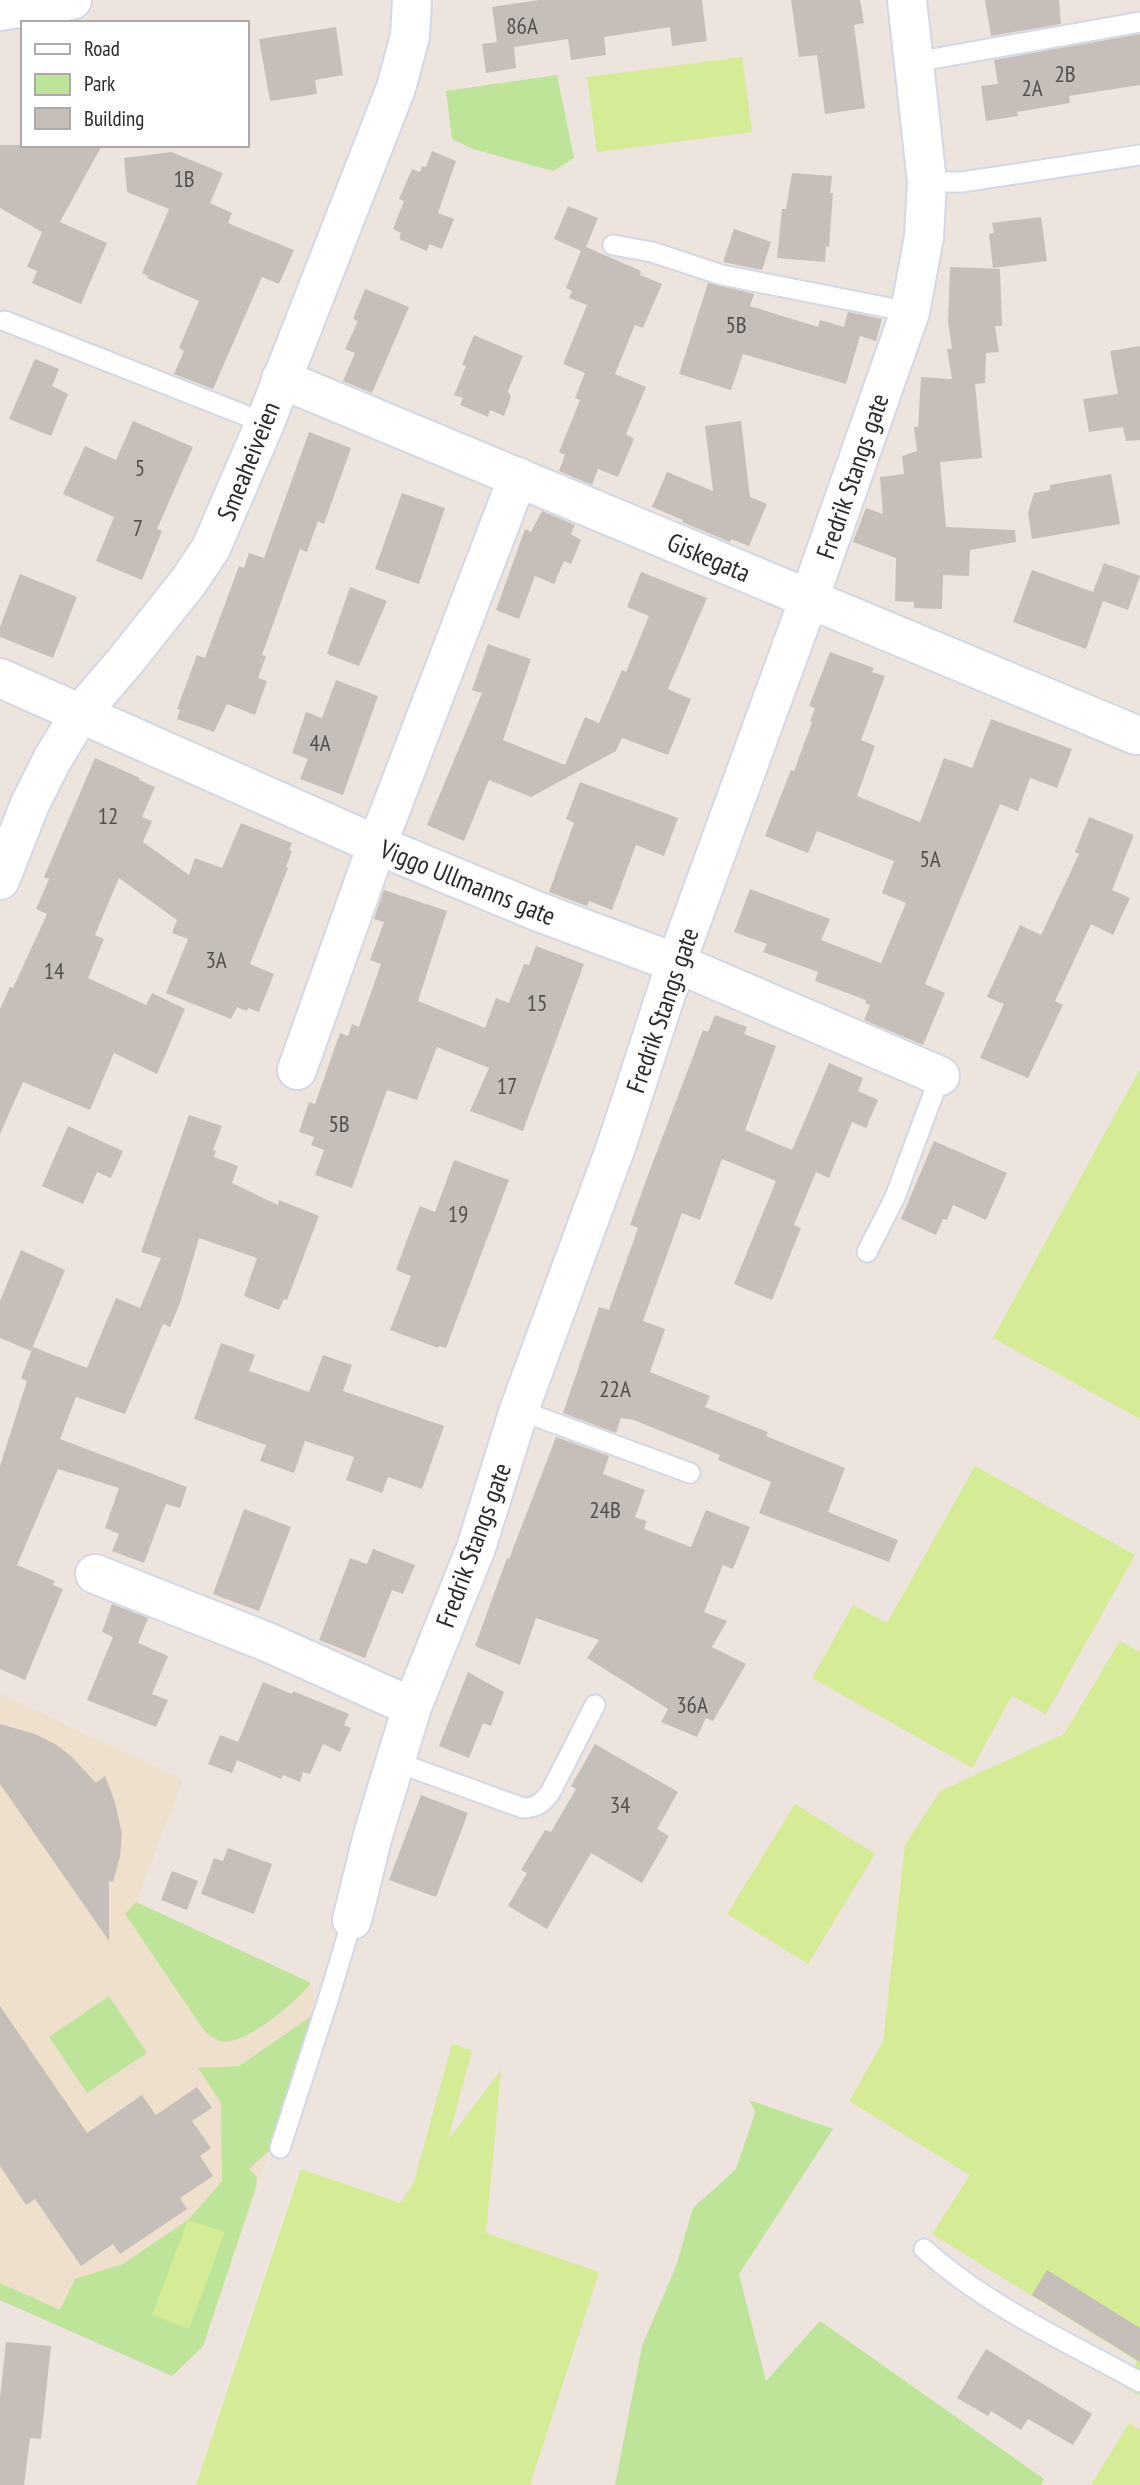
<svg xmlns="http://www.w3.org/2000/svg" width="1140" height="2485" font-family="'PT Sans Narrow',sans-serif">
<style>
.education{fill:#efdfcd}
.green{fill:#bde499}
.pitch{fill:#d3ec95}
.building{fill:#c6bfb9}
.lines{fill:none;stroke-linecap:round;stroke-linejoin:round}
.service-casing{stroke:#d2d8e4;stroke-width:23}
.minor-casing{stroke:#d2d8e4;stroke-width:42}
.tertiary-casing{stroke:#d2d8e4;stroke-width:42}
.service{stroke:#fff;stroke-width:19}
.minor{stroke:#fff;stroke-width:38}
.tertiary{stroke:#fff;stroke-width:38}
.labels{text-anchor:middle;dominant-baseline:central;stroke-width:6;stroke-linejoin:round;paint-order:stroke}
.number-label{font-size:23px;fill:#52504e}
.street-label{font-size:26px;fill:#2b2b2b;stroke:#fff}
</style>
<rect width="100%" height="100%" fill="#ede4dd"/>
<path class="education" d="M0,1694L183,1780L136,1902L311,1983L316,2013L203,2346L172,2376L0,2300Z"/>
<g class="green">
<path d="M557,75L574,158L553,171L473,149L452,139L446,91Z"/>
<path d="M136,1902L311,1983C298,2000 244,2047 221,2041C216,2040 210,2035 206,2033L125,1914Z"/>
<path d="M109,1996L147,2053L87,2093L49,2037Z"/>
<path d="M316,2013L270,2150L249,2169L257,2177L255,2190L203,2346L172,2376L0,2300V2283L60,2310L75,2279L123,2264L188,2220L222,2181L221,2103L198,2068L239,2066Z"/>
<path d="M749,2100L833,2129L739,2274L766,2381L820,2321L1044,2479L1041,2485H615L642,2346L676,2266L693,2208L736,2169L754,2116L755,2111Z"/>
</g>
<g class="pitch">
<path d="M742,57L752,132L597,152L587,77Z"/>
<path d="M1140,1069V1419L993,1338Z"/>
<path d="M975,1466L1135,1555L1046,1714L1012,1696L972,1768L812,1678L853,1605L887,1623Z"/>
<path d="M1120,1641L1140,1652V2396L1124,2387L1137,2361L932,2234L970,2175L849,2101L883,2042L905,1845L940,1791L1064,1734Z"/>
<path d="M795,1804L875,1854L808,1964L727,1914Z"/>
<path d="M452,2044L472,2050L448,2140L501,2070L486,2233L599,2272L530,2485H196L301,2169L400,2203L413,2185Z"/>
<path d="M188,2220L225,2232L189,2329L152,2315Z"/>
<path d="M1129,2423L1140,2430V2485H1091Z"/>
</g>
<g class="building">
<path d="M539,0H702L707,41L672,46L670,27L604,37L606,55L571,60L568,39L514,47L516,68L486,73L482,44L497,42L492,7Z"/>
<path d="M791,0H860L864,23L854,25L865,108L825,114L817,55L799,57Z"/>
<path d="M985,0H1059L1061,24L991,36Z"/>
<path d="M336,27L343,75L315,80L317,94L270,101L259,39Z"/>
<path d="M1140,34V85L1069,96L1070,103L1017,112L1018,116L986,121L981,86L998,84L994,60Z"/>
<path d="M0,145H102L60,222L107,243L81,304L32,283L37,271L27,267L42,232L0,208Z"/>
<path d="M432,151L456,161L438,213L454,219L442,249L429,244L427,251L399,239L401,233L393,229L404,201L399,199L412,169L420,172L422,166L426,167Z"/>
<path d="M171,152L223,173L210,203L232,213L228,223L294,250L279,284L262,277L213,389L174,374L184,351L179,348L199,301L147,278L148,276L142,273L169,209L127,192L124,158Z"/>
<path d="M792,173L832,176L830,193H833L829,247L826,246L825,262L777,258L782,209H786Z"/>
<path d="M568,206L598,218L586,247L641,271L640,275L662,284L643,328L635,325L615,374L646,387L626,434L634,439L618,477L598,469L592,485L559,471L565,455L559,452L580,400L575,398L585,373L563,364L587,305L569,298L572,291L566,288L581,251L554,239Z"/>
<path d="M1041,217L1047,261L993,268L989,234L994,233L992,223Z"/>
<path d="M734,229L771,242L762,270L723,262Z"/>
<path d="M950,267L1000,269L1002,326H995L999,352L986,353L985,383L975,384L982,458L940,462L946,527L1015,530L1016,542L970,550L969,576L943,575L942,609L914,608V602L895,601L896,558L853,542L866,508L883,514L880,477L904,474L902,456L917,451L914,427H918L921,377L952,379L947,349H952L948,321Z"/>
<path d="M708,283L754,294L750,306L818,327L820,320L844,327L848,312L882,319L876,341L860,336L846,384L743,354L731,390L679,374Z"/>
<path d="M365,289L409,307L372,393L343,381L355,353L345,349L358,321L353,319Z"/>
<path d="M474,335L523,356L508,391L511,397L504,416L490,410L488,417L460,405L463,398L454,395L466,366L462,365Z"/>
<path d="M1140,346V440L1126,441L1123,427L1089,432L1083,399L1118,394L1110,351Z"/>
<path d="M35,359L59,369L52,386L68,394L51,436L9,419Z"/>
<path d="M133,421L193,447L157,529L162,531L142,580L96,561L114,517L63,494L85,446L116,460Z"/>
<path d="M741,421L750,497L767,504L749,546L731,539L730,542L682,522L683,520L652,507L667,472L713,491L705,426Z"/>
<path d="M309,432L351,448L324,524L318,521L307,552L300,549L262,655L266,656L258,678L267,681L255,715L227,704L214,732L177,719L180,710L177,709L197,655L205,658L239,566L244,568L249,553L264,558Z"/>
<path d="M1111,474L1120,524L1032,539L1028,513L1034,493L1050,490V485Z"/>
<path d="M402,493L445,508L419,584L375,569Z"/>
<path d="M542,511L575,525L571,534L581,540L571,564L564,561L554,584L535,576L519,619L496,610L525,529L531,532Z"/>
<path d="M1104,563L1140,576L1128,610L1103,601L1086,649L1013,622L1032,570L1093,592Z"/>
<path d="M641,572L707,598L668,689L691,699L668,755L622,738L616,751L531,797L489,780L464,841L427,825L482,693L472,690L488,644L531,659L503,740L565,765L585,717L599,723L622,670L626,672L649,616L627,607Z"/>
<path d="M20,574L77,597L53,658L0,637V627Z"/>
<path d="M350,587L387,601L359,666L327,654Z"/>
<path d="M830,652L874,668L872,672L885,676L861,740L875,746L857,796L920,822L944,758L972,768L991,719L1072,749L1057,788L1030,778L1018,811L1000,804L925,984L945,993L923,1045L864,1020L870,1005L865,1003L866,1000L815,981L818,972L763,952L767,944L734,932L750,889L830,919L821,940L881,963L906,903L882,893L894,861L817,831L808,853L765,836L791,770L794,771L812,722L810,721L815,708L809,706Z"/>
<path d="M336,680L378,696L343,795L300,779L308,759L292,753L306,712L322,718Z"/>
<path d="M95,758L140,778L139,780L155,787L142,817L152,821L143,842L189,875L195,858L222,868L241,823L292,843L289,850L292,851L286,867L288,868L250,964L274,974L259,1012L248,1008L247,1011L237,1007L231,1019L166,993L188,939L172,933L177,920L119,878L95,935L104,939L88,978L146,1005L152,993L185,1009L157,1074L114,1053L90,1110L23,1082L0,1134V1009L10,987L13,988L47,914L36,909L49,879L44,877Z"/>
<path d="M580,782L678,818L664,856L636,845L612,910L589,901L587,906L549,892L574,823L566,819Z"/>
<path d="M1089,817L1134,835L1112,890L1130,898L1113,935L1091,924L1055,1001L1063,1005L1028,1078L980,1058L1004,1004L987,997L1020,925L1041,935L1079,854L1075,852Z"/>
<path d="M384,890L447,911L418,1001L485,1028L496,998L509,1003L524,964L529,965L536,946L584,964L523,1131L470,1111L489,1068L437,1047L417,1100L387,1090L352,1188L315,1175L324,1150L311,1145L314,1137L299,1132L309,1102L315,1104L340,1033L348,1036L352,1024L359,1027L381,964L370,960L384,922L374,919Z"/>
<path d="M715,1015L747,1027L744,1034L776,1046L745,1130L792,1150L829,1063L863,1078L858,1091L878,1100L866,1128L852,1122L829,1178L816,1172L794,1225L801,1228L772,1300L734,1284L776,1181L722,1159L700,1220L682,1213L643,1321L665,1329L650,1372L710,1396L705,1407L768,1432L766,1436L845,1468L828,1512L898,1540L889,1562L759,1513L771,1482L718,1460L720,1455L634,1420L621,1418L616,1433L563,1413L599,1307L609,1310L638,1228L630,1225L645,1183L703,1030L708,1032Z"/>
<path d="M189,1115L222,1126L213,1150L216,1151L214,1157L238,1166L232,1183L278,1205L279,1200L319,1216L287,1300L284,1299L279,1310L244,1296L257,1258L199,1238L180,1303L170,1327L163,1324L125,1414L76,1397L60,1439L187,1487L180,1508L166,1504L144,1563L112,1551L119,1534L105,1528L119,1488L58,1469L17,1565L55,1581L53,1585L63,1589L25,1680L0,1669V1466L27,1381L21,1378L33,1347L87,1368L116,1298L140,1308L161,1258L141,1252Z"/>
<path d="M68,1126L123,1151L111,1178L97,1172L83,1204L42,1186Z"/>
<path d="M934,1141L1007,1173L986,1220L953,1205L947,1220L943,1219L936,1235L901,1219Z"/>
<path d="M454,1160L509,1180L446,1348L439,1346L438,1348L390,1330L411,1276L396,1270L408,1237L420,1206L435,1212Z"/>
<path d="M21,1250L65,1270L31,1351L0,1338V1301Z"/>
<path d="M221,1343L255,1355L249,1371L309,1392L323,1355L352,1365L343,1391L444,1426L422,1489L388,1477L382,1493L346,1480L354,1457L305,1441L294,1473L260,1461L266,1445L194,1419Z"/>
<path d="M556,1437L609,1456L603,1474L645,1490L635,1517L647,1521L644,1529L691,1547L706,1510L750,1527L733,1569L723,1565L704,1612L727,1621L712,1647L746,1664L713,1721L706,1718L697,1737L661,1722L668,1709L587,1658L599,1640L536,1618L520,1665L475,1646L507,1558L509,1559Z"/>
<path d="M244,1509L291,1527L259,1611L213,1594Z"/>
<path d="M373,1549L415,1565L403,1594L392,1590L365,1658L319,1640L350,1558L367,1564Z"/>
<path d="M112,1604L148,1618L138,1643L168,1656L152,1694L168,1700L156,1727L87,1700L113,1637L102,1632Z"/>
<path d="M468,1672L504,1692L491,1726L483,1723L469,1758L439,1746Z"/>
<path d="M263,1682L292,1694L293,1691L349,1714L344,1725L351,1728L340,1752L323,1744L310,1774L303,1772L300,1782L283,1775L281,1779L237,1760L232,1773L208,1764L220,1735L238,1742Z"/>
<path d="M0,1724L35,1734L55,1744L71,1756L96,1783L105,1776L115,1802L122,1834L120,1857L113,1882L109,1881V1941L0,1784Z"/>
<path d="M595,1744L678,1792L657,1829L669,1836L642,1883L591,1853L547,1929L508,1906L527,1873L521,1870L545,1830L551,1832L576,1789L571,1786Z"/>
<path d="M421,1795L468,1813L436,1897L389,1880Z"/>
<path d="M228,1848L272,1864L254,1914L201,1894L214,1858L223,1861Z"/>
<path d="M172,1871L198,1881L187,1910L161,1900Z"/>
<path d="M0,2006L87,2133L142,2095L156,2115L197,2087L212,2108L192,2121L211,2148L200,2156L213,2176L180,2198L187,2209L120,2254L113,2244L81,2266L35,2199L26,2205L0,2166Z"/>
<path d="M1047,2270L1140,2328V2362L1032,2295Z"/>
<path d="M6,2342L51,2346L41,2439L30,2438L24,2485H0V2397Z"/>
<path d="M986,2349L1092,2414L1073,2445L1028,2419L1021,2430L991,2411L988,2416L957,2398Z"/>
</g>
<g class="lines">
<defs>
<g id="service">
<path d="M915,62L1140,22"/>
<path d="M927,182H962L1140,155"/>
<path d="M613,245L652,252L722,275L910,312"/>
<path d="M5,321L265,423"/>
<path d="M867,1252L895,1197L940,1076"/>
<path d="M519,1410L690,1473"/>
<path d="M396,1762L523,1808C536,1808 542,1803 550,1793L595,1705"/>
<path d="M280,2148L329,1997L352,1920"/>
<path d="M924,2249C991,2309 1063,2339 1140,2382"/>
</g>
<g id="minor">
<path d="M281,379L1136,735"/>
<path d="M0,678L377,845L539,912L676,963L940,1076"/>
<path d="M0,880L30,804L52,760L80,714L127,659L189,581L211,548L265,423L396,88L410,36L412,0"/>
<path d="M297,1070L377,845L518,477"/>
<path d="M95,1574L265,1641L412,1707"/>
<path d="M352,1920L373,1835L412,1707L476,1548L519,1410L617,1144L676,963L809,599L910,312L924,237L927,182L907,0"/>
</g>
<path id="tertiary" d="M0,11L72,0"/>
</defs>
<use href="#service" class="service-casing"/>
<use href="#minor" class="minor-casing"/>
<use href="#tertiary" class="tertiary-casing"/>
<use href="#service" class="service"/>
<use href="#minor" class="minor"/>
<use href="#tertiary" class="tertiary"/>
</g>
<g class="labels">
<g class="number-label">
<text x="522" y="25">86A</text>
<text x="1065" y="73">2B</text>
<text x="1032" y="87">2A</text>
<text x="184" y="178">1B</text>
<text x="736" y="324">5B</text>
<text x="140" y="467">5</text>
<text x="138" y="527">7</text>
<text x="320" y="742">4A</text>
<text x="108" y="815">12</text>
<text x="930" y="858">5A</text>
<text x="216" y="959">3A</text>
<text x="54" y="970">14</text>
<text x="537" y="1002">15</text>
<text x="507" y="1085">17</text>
<text x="339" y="1123">5B</text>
<text x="458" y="1213">19</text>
<text x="615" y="1388">22A</text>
<text x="605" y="1509">24B</text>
<text x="692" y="1704">36A</text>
<text x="620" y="1804">34</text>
</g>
<g class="street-label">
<text transform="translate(248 461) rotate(-68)">Smeaheiveien</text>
<text transform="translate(852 476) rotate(-71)">Fredrik Stangs gate</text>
<text transform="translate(709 557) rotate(23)">Giskegata</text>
<text transform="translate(468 882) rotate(22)">Viggo Ullmanns gate</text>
<text transform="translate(662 1010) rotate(-71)">Fredrik Stangs gate</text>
<text transform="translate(473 1545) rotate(-70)">Fredrik Stangs gate</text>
</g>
</g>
<rect x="21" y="21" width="228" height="126" fill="#ffffff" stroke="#aaaaaa" stroke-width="2"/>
<rect x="35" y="44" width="35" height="10" fill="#ffffff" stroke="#aaaaaa" stroke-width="2"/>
<text x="84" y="56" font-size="21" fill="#2b2b2b">Road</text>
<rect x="35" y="74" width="35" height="21" fill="#bde499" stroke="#aaaaaa" stroke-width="2"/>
<text x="84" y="91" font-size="21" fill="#2b2b2b">Park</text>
<rect x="35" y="108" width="35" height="21" fill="#c6bfb9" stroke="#aaaaaa" stroke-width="2"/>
<text x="84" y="126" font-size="21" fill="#2b2b2b">Building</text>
</svg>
